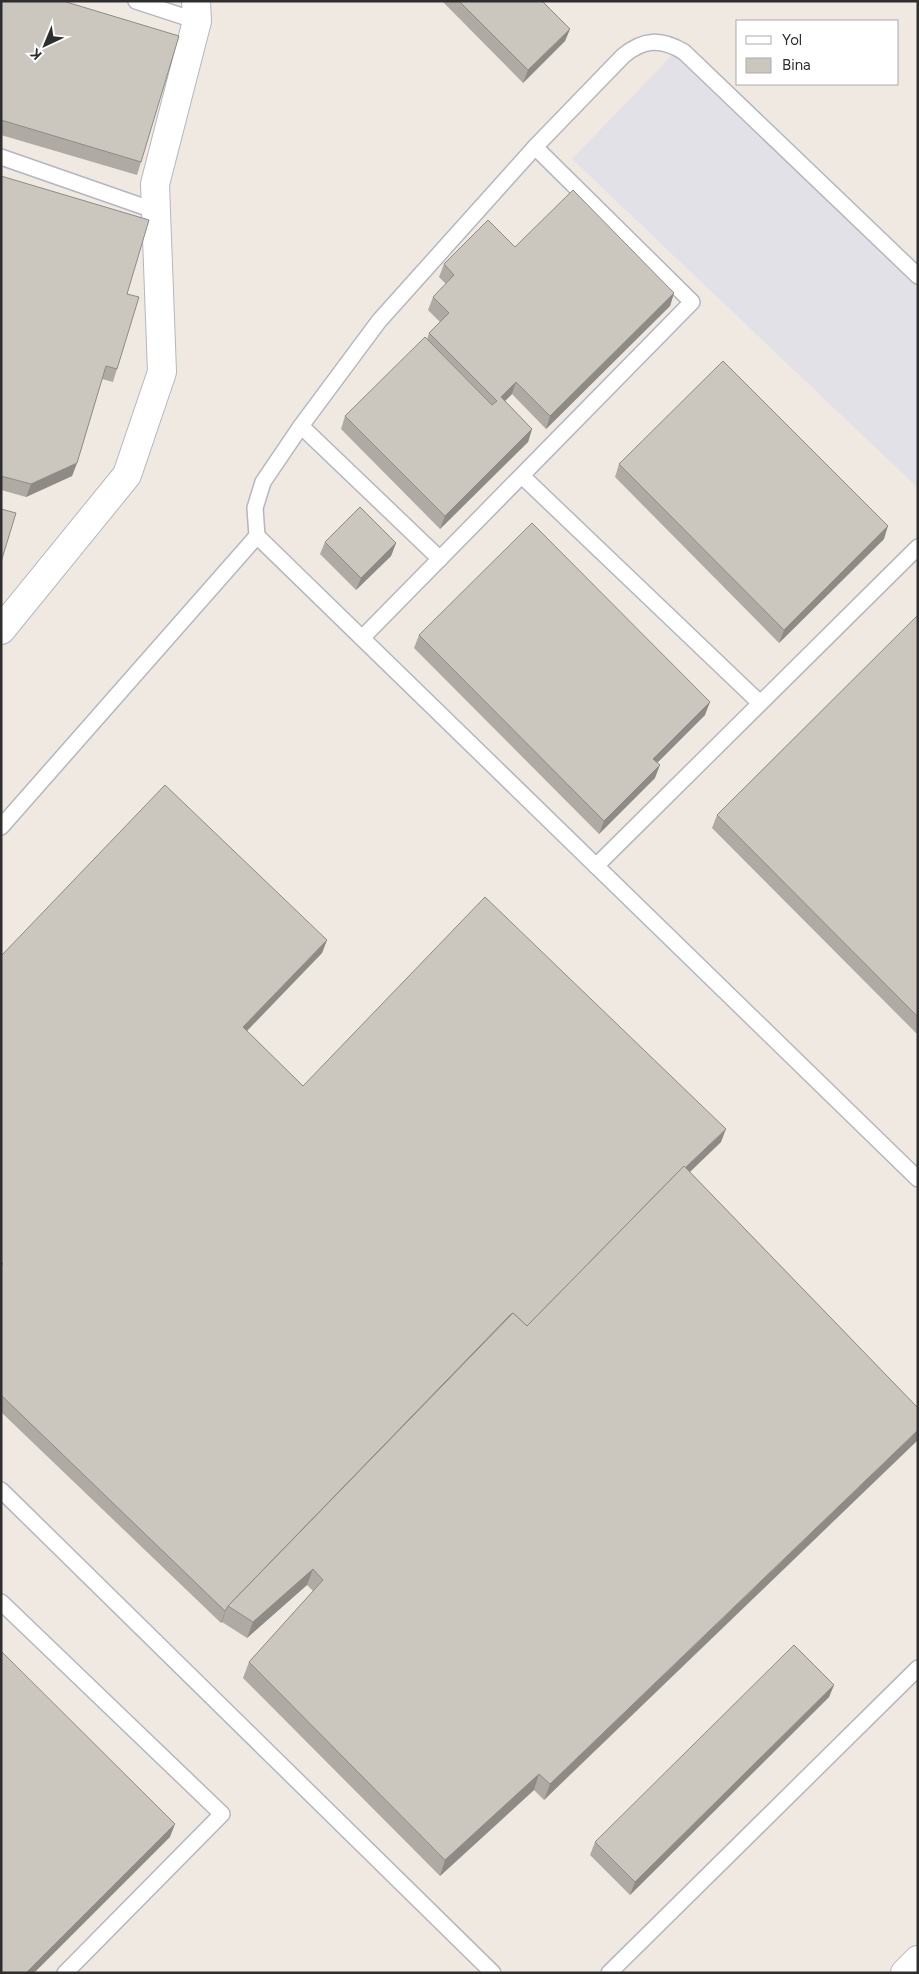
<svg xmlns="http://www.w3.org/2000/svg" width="919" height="1974" font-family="Figtree,sans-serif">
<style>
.industrial{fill:#e3e1e8}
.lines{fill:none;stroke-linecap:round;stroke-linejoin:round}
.service-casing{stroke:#b4b7c1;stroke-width:18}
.minor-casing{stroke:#b4b7c1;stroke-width:30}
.service{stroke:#fff;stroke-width:15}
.minor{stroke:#fff;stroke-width:28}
.wall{fill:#afaba4}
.shaded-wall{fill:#8e8b86}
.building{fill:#cbc7bf;stroke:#8e8b86}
</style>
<rect width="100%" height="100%" fill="#efe9e1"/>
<path class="industrial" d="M676,51L918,281V488L572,159Z"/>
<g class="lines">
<defs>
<g id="service">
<path d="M136,1L197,21"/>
<path d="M1,157L156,211"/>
<path d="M301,426L440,559"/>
<path d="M522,476L760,703"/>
<path d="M257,536L255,508L263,482L301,426L379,321L535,147L623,56C643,39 661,38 684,52L918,276"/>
<path d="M362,638L692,302L535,147"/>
<path d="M1,827L257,536L918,1179"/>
<path d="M596,866L918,547"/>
<path d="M1,1490L493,1973"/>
<path d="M1,1602L222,1814L65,1973"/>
<path d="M609,1973L918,1668"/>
</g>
<g id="minor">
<path d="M1,630L127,475L162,372L155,184L197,21L196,1"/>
<path d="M905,1973L918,1960"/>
</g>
</defs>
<use href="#service" class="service-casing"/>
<use href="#minor" class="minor-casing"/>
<use href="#service" class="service"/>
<use href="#minor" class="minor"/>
</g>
<g class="wall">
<path d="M1,1L141,162L137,175L1,135Z"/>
<path d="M442,1H542L570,29L565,41L523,83Z"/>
<path d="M1,176L127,294L117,369L113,382L102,379L77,463L72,476L26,497L1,490Z"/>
<path d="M515,247L674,293L670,306L546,429L512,394L505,401L532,429L528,442L440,529L341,429L345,416L427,339L429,333L440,322L428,310L433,297L446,284L439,277L444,264Z"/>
<path d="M619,464L884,539L779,643L615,477Z"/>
<path d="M325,542L396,543L391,556L356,590L320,554Z"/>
<path d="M918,615V1035L712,828L717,815Z"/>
<path d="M419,635L705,715L657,763L655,778L599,834L414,648Z"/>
<path d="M327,940L322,953L247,1031L303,1086L721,1142L690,1172L918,1408L544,1800L534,1790L440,1876L243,1678L249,1662L313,1591L307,1585L247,1638L222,1622L221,1623L1,1412V956Z"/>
<path d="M834,1685L829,1697L630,1895L590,1855L595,1842Z"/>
</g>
<g class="shaded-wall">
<path d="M570,29L565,41L523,83L528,70Z"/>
<path d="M674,293L670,306L546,429L550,416Z"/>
<path d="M516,382L512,394L496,410L501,397Z"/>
<path d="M532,429L528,442L440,529L445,516Z"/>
<path d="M77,463L72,476L26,497L31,484Z"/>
<path d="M888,526L884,539L779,643L784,630Z"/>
<path d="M396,543L391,556L356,590L361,578Z"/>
<path d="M710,702L705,715L648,772L653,759Z"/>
<path d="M660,765L655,778L599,834L604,821Z"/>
<path d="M327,940L322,953L238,1040L243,1027Z"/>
<path d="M726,1129L721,1142L678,1183L683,1170Z"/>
<path d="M918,1430V1440L544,1800L550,1784Z"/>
<path d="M313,1569L307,1585L247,1638L253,1622Z"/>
<path d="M226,1609L222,1622L221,1623L225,1611Z"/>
<path d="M834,1685L829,1697L630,1895L635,1882Z"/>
<path d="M539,1774L534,1790L440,1876L445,1860Z"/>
<path d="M175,1824L170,1837L34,1973H26Z"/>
</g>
<g class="building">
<path d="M1,1H63L179,36L141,162L1,120Z"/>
<path d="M459,1H542L570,29L528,70Z"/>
<path d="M1,176L149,220L127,294L139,297L117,369L106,366L77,463L31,484L1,476Z"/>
<path d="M573,190L674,293L550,416L516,382L501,397L532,429L445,516L345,416L425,337L492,405L497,401L429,333L449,313L433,297L454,275L444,264L488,220L515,247Z"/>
<path d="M723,361L888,526L784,630L619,464Z"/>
<path d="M360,507L396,543L361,578L325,542Z"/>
<path d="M1,509L16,513L1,562Z"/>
<path d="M532,523L710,702L653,759L660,765L604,821L419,635Z"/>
<path d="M918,615V1017L717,815Z"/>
<path d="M165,785L327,940L243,1027L303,1086L485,897L726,1129L685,1168L684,1166L527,1326L513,1313L510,1315L228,1606L225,1611L1,1395V1265L3,1264L1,1262V956Z"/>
<path d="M684,1166L918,1408V1430L550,1784L539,1774L445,1860L249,1662L323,1580L313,1569L253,1622L228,1606L513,1313L527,1326Z"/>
<path d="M794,1645L834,1685L635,1882L595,1842Z"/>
<path d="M1,1651L175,1824L26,1973H1Z"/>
</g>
<rect width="919" height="1974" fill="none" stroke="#2e2e2e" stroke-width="5"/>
<rect x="736" y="20" width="162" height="65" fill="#ffffff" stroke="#ababab"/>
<rect x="746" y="36" width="25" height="8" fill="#ffffff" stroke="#ababab"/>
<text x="782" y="45" font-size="15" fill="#2e2e2e">Yol</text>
<rect x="746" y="58" width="25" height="15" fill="#cbc7bf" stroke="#ababab"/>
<text x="782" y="70" font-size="15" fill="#2e2e2e">Bina</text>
<g transform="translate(45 45) rotate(224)" stroke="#ffffff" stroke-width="4" paint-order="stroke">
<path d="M0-4L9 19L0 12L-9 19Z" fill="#2e2e2e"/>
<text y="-8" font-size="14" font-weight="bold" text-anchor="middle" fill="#2e2e2e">K</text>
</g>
</svg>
